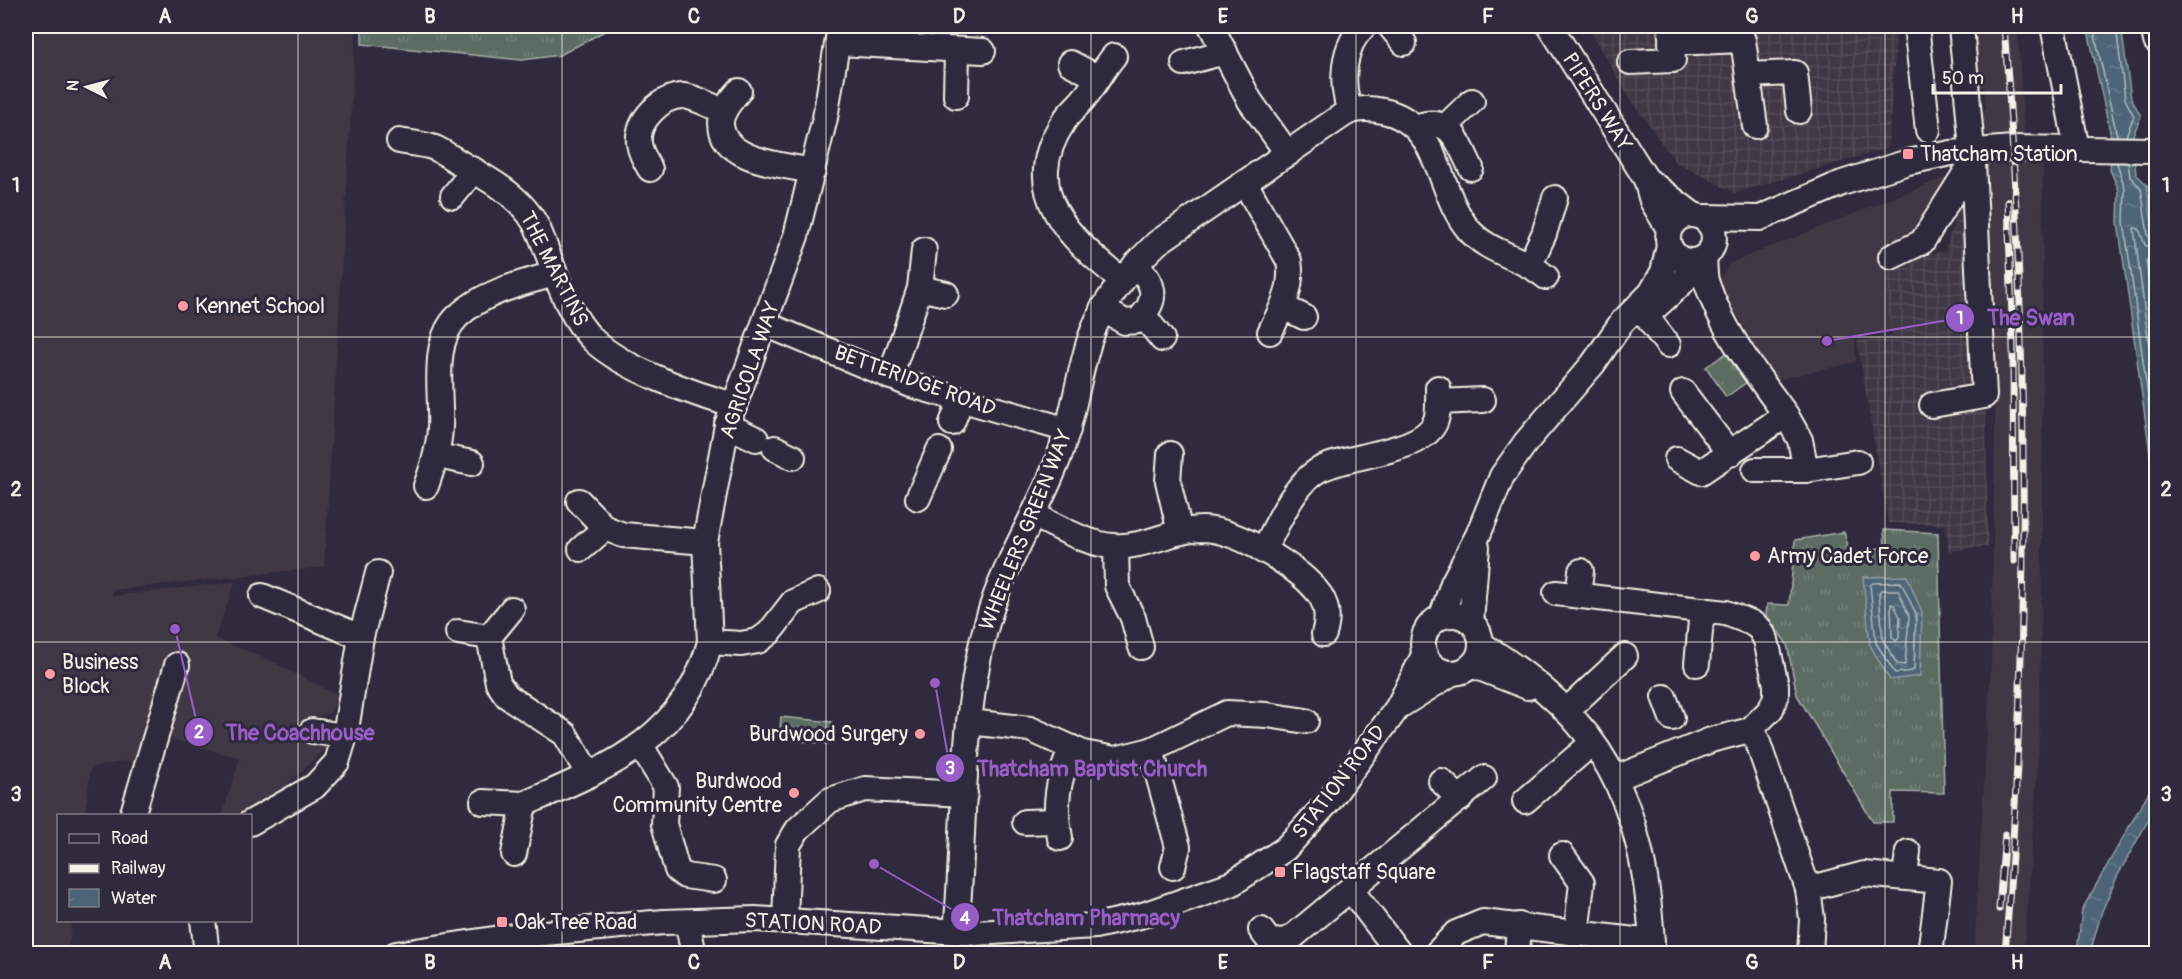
<svg xmlns="http://www.w3.org/2000/svg" width="2182" height="979" font-family="Pangolin,sans-serif">
<style>
.built{fill:#403844}
.industrial{fill:url(#industrial-grid)}
.grass{fill:url(#grass-tufts);stroke:#a8aea6;stroke-width:1.5}
.water{fill:url(#water-ripples);stroke:#909da4;stroke-width:1.5}
.lines{fill:none;stroke-linecap:round;stroke-linejoin:round}
.shore{stroke:#b1b9bb;stroke-width:1.5}
.minor-casing{stroke:#f4f1e8;stroke-width:28}
.minor{stroke:#2f2a3d;stroke-width:24}
.rail-casing{stroke:#f4f1e8;stroke-width:7}
.rail{stroke:#2f2a3d;stroke-width:4.5;stroke-dasharray:14;stroke-linecap:butt}
.grid{fill:none;stroke:#f4f1e8;stroke-width:1.5;stroke-opacity:0.55}
.poi-dot{fill:#ff9aa2;stroke:#2f2a3d;stroke-width:2}
.labels{text-anchor:middle;dominant-baseline:central;stroke-width:6;stroke-linejoin:round;paint-order:stroke}
.street-label{font-size:21px;fill:#f4f1e8;stroke:#2f2a3d}
.poi-label{font-size:21px;fill:#f4f1e8;stroke:#2f2a3d;text-anchor:start}
.leader{fill:none;stroke:#995dc9;stroke-width:2}
.callout-dot{fill:#995dc9;stroke:#2f2a3d;stroke-width:2}
.mark-label{font-size:18px;text-anchor:middle;font-weight:bold;fill:#fff}
.callout-label{font-size:22px;text-anchor:middle;font-weight:bold;fill:#995dc9;stroke:#2f2a3d;stroke-width:6;stroke-linejoin:round;paint-order:stroke}
.neatline{fill:none;stroke:#f4f1e8;stroke-width:2}
.grid-label{font-size:20px;text-anchor:middle;font-weight:bold;fill:#f4f1e8}
</style>
<defs>
<pattern id="industrial-grid" width="8" height="8" patternUnits="userSpaceOnUse" patternTransform="scale(1.5)"><rect width="8" height="8" fill="#403844"/><path d="M0 4h8M4 0v8" fill="none" stroke="#534c56"/></pattern>
<pattern id="grass-tufts" width="24" height="20" patternUnits="userSpaceOnUse" patternTransform="scale(1.5)"><rect width="24" height="20" fill="#5b6c64"/><path d="M3 7l-1-3M5 7V3M7 7l1-3M15 17l-1-3M17 17v-4M19 17l1-3" fill="none" stroke="#73817a"/></pattern>
<pattern id="water-ripples" width="26" height="14" patternUnits="userSpaceOnUse" patternTransform="scale(1.5)"><rect width="26" height="14" fill="#4d6577"/><path d="M2 4q2-2 4 0t4 0M15 11q2-2 4 0t4 0" fill="none" stroke="#677c8a"/></pattern>
</defs>
<rect width="100%" height="100%" fill="#2f2a3d"/>
<filter id="ink" filterUnits="userSpaceOnUse"><feTurbulence type="fractalNoise" baseFrequency=".0167" numOctaves="2"/><feDisplacementMap in="SourceGraphic" scale="12" xChannelSelector="R" yChannelSelector="G"/><feConvolveMatrix kernelMatrix="1 2 1 2 8 2 1 2 1" color-interpolation-filters="sRGB"/></filter>
<g filter="url(#ink)">
<g class="built">
<path d="M32,26H356L324,567L113,590L112,596L235,582L215,638L267,659L339,696L331,713L307,718L302,727L306,737L328,747L272,798L246,815H222L240,758L171,739L158,774L127,761L91,767L85,815L58,816V920L72,921L68,953L26,954V45Z"/>
<path d="M1974,26H2022L2023,35L2018,36L2026,160L2043,161L2042,568L2039,745L2024,953H1974L1991,661L1995,419L1984,164L1997,163L1995,136L1986,134L1983,125L1982,111L1986,109L1984,87H1977L1972,33H1975Z"/>
<path d="M1951,175L1895,330L1855,338L1856,362L1775,380L1718,283L1730,263Z"/>
</g>
<g class="industrial">
<path d="M1587,26H1897L1888,148L1735,193L1675,162L1626,92Z"/>
<path d="M1973,161L1982,175L1988,547L1948,551L1946,525L1888,523L1857,341L1892,336L1883,262L1945,251Z"/>
</g>
<g class="grass">
<path d="M362,26H614L560,55L522,60L362,44Z"/>
<path d="M1727,353L1747,382L1726,397L1706,367Z"/>
<path d="M1884,530L1938,533L1944,793L1893,792V822H1873L1797,695L1787,644L1766,615L1767,604L1789,605L1795,540L1844,532L1850,553L1885,547Z"/>
<path d="M781,717L832,722L830,744L779,739Z"/>
</g>
<g class="water">
<path d="M2087,26H2121L2131,98L2141,116L2132,138L2136,174L2147,185L2156,254V497L2118,222L2119,190L2110,170L2112,141Z"/>
<path d="M1907,576L1922,613L1920,676L1890,680L1870,645L1863,577Z"/>
<path d="M2156,779V806L2117,877L2102,911L2090,953H2077L2082,910Z"/>
</g>
<g class="lines">
<g class="shore">
<path d="M2093,26L2117,136"/>
<path d="M2116,26L2125,99L2134,116L2126,136"/>
<path d="M2117,163L2125,189L2124,222L2156,455"/>
<path d="M2128,163L2130,177L2141,188L2148,236L2156,241"/>
<path d="M2156,249L2145,245L2139,229L2134,228L2156,400"/>
<path d="M2156,258H2149L2146,261L2156,334"/>
<path d="M1901,582L1916,614L1914,669L1912,671L1895,673L1876,643L1870,585L1873,583Z"/>
<path d="M1881,590H1898L1909,616L1905,665L1897,664L1883,640L1879,593Z"/>
<path d="M1891,604L1894,605L1900,617L1899,638L1896,641L1892,637Z"/>
</g>
<defs>
<g id="minor">
<path d="M1211,26L1250,101L1288,154"/>
<path d="M1390,26L1404,43"/>
<path d="M1550,26L1646,179L1652,201L1669,229"/>
<path d="M1918,26H1916L1928,130"/>
<path d="M2053,26L2077,149"/>
<path d="M2153,26L2156,41"/>
<path d="M838,43L983,51"/>
<path d="M1671,43L1743,40L1755,126"/>
<path d="M1114,56C1103,69 1096,84 1085,97C1079,105 1070,112 1064,121C1017,192 1070,239 1122,280"/>
<path d="M1630,62L1673,60L1670,26"/>
<path d="M1070,63L1097,77"/>
<path d="M1184,63L1225,52"/>
<path d="M1748,75L1795,73L1799,111"/>
<path d="M739,91C732,99 721,111 721,123C721,162 786,165 813,171"/>
<path d="M956,96L957,51"/>
<path d="M1350,111C1340,84 1342,46 1364,26"/>
<path d="M1446,126L1472,101"/>
<path d="M1416,127C1450,114 1458,141 1471,168"/>
<path d="M399,141C410,143 424,144 435,148C444,152 453,159 462,164C494,182 528,200 541,236C555,271 566,314 594,341C624,369 695,395 735,405"/>
<path d="M650,169C645,160 640,152 639,143C636,121 662,95 684,96C696,97 712,107 724,111"/>
<path d="M1646,179L1692,214"/>
<path d="M1245,183L1289,261C1294,288 1282,308 1270,332"/>
<path d="M453,196L474,170"/>
<circle cx="1691" cy="238" r="23"/>
<path d="M1703,217L1760,218L1842,183L1908,162L1951,153L2013,148L2156,150"/>
<path d="M1891,257L1922,242L1973,161"/>
<path d="M1530,264L1544,234L1555,198"/>
<path d="M920,288L946,294"/>
<path d="M1283,307L1304,317"/>
<path d="M1102,309L1125,322L1138,321C1159,300 1156,283 1135,265"/>
<path d="M1143,315L1162,339"/>
<path d="M1646,316L1682,283L1699,260"/>
<path d="M1646,316L1668,345"/>
<path d="M765,324L911,385L1068,430"/>
<path d="M890,377L920,288L924,250"/>
<path d="M1683,392L1730,454"/>
<path d="M1438,402L1483,400"/>
<path d="M1932,405L1984,396L1973,161L1961,26"/>
<path d="M1786,415L1800,440L1806,470"/>
<path d="M952,423L961,400"/>
<path d="M727,425L756,439"/>
<path d="M775,448L793,457"/>
<path d="M1170,454L1168,481L1180,532"/>
<path d="M437,456L472,463"/>
<path d="M1677,459L1701,472L1786,415C1757,375 1723,332 1707,284C1704,276 1705,266 1704,257"/>
<path d="M1755,470H1806L1858,462"/>
<path d="M426,486C433,467 439,448 440,428C442,394 430,342 458,316C483,292 522,283 555,274"/>
<path d="M918,498L939,450"/>
<path d="M579,501L605,528L623,535L705,542"/>
<path d="M1033,515C1057,526 1086,544 1113,546C1144,549 1172,529 1203,529C1237,530 1300,567 1320,595C1328,607 1328,621 1324,634"/>
<path d="M1116,547L1117,586L1133,618L1141,647"/>
<path d="M581,549L605,528"/>
<path d="M1263,551C1277,526 1292,487 1317,471C1345,454 1425,454 1436,420C1439,411 1438,398 1438,388"/>
<path d="M1556,593L1726,613L1752,623L1760,629L1766,640L1776,685V696L1771,709L1750,730L1711,740L1616,778"/>
<path d="M1578,595L1581,571"/>
<path d="M262,596L361,637"/>
<path d="M512,609L489,637L498,683L507,696L565,734L589,775"/>
<circle cx="1452" cy="644" r="29"/>
<path d="M1442,616L1453,583L1478,535L1502,476L1526,442L1593,364L1622,322L1651,293L1663,272L1669,246"/>
<path d="M1471,622L1477,547"/>
<path d="M458,632L489,637"/>
<path d="M710,642L741,644L758,641L769,633L793,602L818,591"/>
<path d="M1481,644C1604,721 1643,799 1652,942L1649,954"/>
<path d="M1697,664L1702,610"/>
<path d="M1472,665L1528,687"/>
<path d="M1664,697L1672,718"/>
<path d="M1398,707L1452,673"/>
<path d="M1566,711L1625,656"/>
<path d="M970,722L1030,729L1083,753L1115,759L1151,750L1227,713L1267,715L1306,721"/>
<path d="M1750,730L1757,740L1808,889L1812,919L1810,954"/>
<path d="M312,731L345,736"/>
<path d="M641,746L666,787L664,824L677,870L685,876L714,880"/>
<path d="M1151,750L1178,847L1173,867"/>
<path d="M1441,781L1460,799"/>
<path d="M1525,801L1583,751"/>
<path d="M483,802L524,804L514,854"/>
<path d="M524,804C607,768 686,738 710,642L705,542L727,425L796,236L825,118L840,26"/>
<path d="M132,816L177,665"/>
<path d="M1025,822L1056,821"/>
<path d="M250,823L315,786L337,762L345,736L361,637L378,573"/>
<path d="M1060,838C1053,805 1058,778 1072,748"/>
<path d="M1562,855L1582,883L1576,935"/>
<path d="M1905,877L1908,852"/>
<path d="M1808,889L1864,874L1939,881L1930,954"/>
<path d="M1351,890L1400,954"/>
<path d="M203,920L207,954"/>
<path d="M785,921L788,845L798,829L830,800L865,789L965,794"/>
<path d="M687,922L694,954"/>
<path d="M1261,930L1271,943L1290,939L1484,778"/>
<path d="M956,932C966,829 959,715 989,616C1005,562 1037,514 1057,462C1073,422 1077,379 1090,339C1102,301 1129,270 1157,243L1343,115C1355,107 1369,108 1383,111C1441,123 1436,190 1468,229C1489,254 1522,256 1546,277"/>
<path d="M396,954L513,936L664,922L755,919L976,933L1095,926L1140,916L1231,884L1285,849L1329,801L1398,707L1424,655"/>
<path d="M1436,954L1456,933L1483,922L1652,942"/>
<path d="M1517,954L1519,925"/>
</g>
</defs>
<use href="#minor" class="minor-casing"/>
<use href="#minor" class="minor"/>
<defs>
<g id="rail">
<path d="M2004,26C2029,335 2030,644 2005,954"/>
<path d="M2008,201L2013,347L2014,561"/>
<path d="M1999,909L2005,834"/>
</g>
</defs>
<use href="#rail" class="rail-casing"/>
<use href="#rail" class="rail"/>
</g>
</g>
<path class="grid" d="M298,26V954M562,26V954M826,26V954M1091,26V954M1356,26V954M1620,26V954M1885,26V954M26,337H2156M26,642H2156"/>
<g class="poi-dot">
<rect x="1902" y="148" width="12" height="12" rx="3"/>
<circle cx="183" cy="306" r="6"/>
<circle cx="1755" cy="556" r="6"/>
<circle cx="50" cy="674" r="6"/>
<circle cx="920" cy="734" r="6"/>
<circle cx="794" cy="793" r="6"/>
<rect x="1274" y="866" width="12" height="12" rx="3"/>
<rect x="496" y="916" width="12" height="12" rx="3"/>
</g>
<g class="labels">
<g class="street-label">
<text transform="translate(1597 102) rotate(58)">PIPERS WAY</text>
<text transform="translate(554 269) rotate(63)">THE MARTINS</text>
<text transform="translate(750 370) rotate(-71)">AGRICOLA WAY</text>
<text transform="translate(915 381) rotate(20)">BETTERIDGE ROAD</text>
<text transform="translate(1026 530) rotate(-68)">WHEELERS GREEN WAY</text>
<text transform="translate(1339 782) rotate(-52)">STATION ROAD</text>
<text transform="translate(813 924) rotate(3)">STATION ROAD</text>
</g>
<g class="poi-label">
<text x="1920" y="154">Thatcham Station</text>
<text x="195" y="306">Kennet School</text>
<text x="1767" y="556">Army Cadet Force</text>
<text x="62" y="662">Business<tspan x="62" dy="24">Block</tspan></text>
<text x="908" y="734" text-anchor="end">Burdwood Surgery</text>
<text x="782" y="781" text-anchor="end">Burdwood<tspan x="782" dy="24">Community Centre</tspan></text>
<text x="1292" y="872">Flagstaff Square</text>
<text x="514" y="922">Oak Tree Road</text>
</g>
</g>
<path class="leader" d="M1827 341L1960 318M175 629L199 732M935 683L950 768M874 864L965 917"/>
<g class="callout-dot">
<circle cx="1827" cy="341" r="6"/>
<circle cx="175" cy="629" r="6"/>
<circle cx="935" cy="683" r="6"/>
<circle cx="874" cy="864" r="6"/>
<circle cx="1960" cy="318" r="15"/>
<circle cx="199" cy="732" r="15"/>
<circle cx="950" cy="768" r="15"/>
<circle cx="965" cy="917" r="15"/>
</g>
<g class="mark-label">
<text x="1960" y="324">1</text>
<text x="199" y="738">2</text>
<text x="950" y="774">3</text>
<text x="965" y="924">4</text>
</g>
<g class="callout-label">
<text x="2031" y="325">The Swan</text>
<text x="300" y="740">The Coachhouse</text>
<text x="1092" y="776">Thatcham Baptist Church</text>
<text x="1086" y="925">Thatcham Pharmacy</text>
</g>
<rect width="2182" height="979" fill="none" stroke="#2f2a3d" stroke-width="66"/>
<rect x="57" y="814" width="195" height="108" fill="#2f2a3d" stroke="#7e7a81" stroke-width="1.5"/>
<rect x="69" y="834" width="30" height="9" fill="#2f2a3d" stroke="#7e7a81" stroke-width="1.5"/>
<text x="111" y="844" font-size="18" fill="#f4f1e8">Road</text>
<rect x="69" y="864" width="30" height="9" fill="#f4f1e8" stroke="#7e7a81" stroke-width="1.5"/>
<text x="111" y="874" font-size="18" fill="#f4f1e8">Railway</text>
<rect x="69" y="889" width="30" height="18" fill="url(#water-ripples)" stroke="#7e7a81" stroke-width="1.5"/>
<text x="111" y="904" font-size="18" fill="#f4f1e8">Water</text>
<g transform="translate(87 87) rotate(276)" stroke="#2f2a3d" stroke-width="4.5" paint-order="stroke">
<path d="M0-4.5L10 22L0 15L-10 22Z" fill="#f4f1e8"/>
<text y="-9" font-size="16" font-weight="bold" text-anchor="middle" fill="#f4f1e8">N</text>
</g>
<path d="M1933 84v9h128v-9" fill="none" stroke="#f4f1e8" stroke-width="3"/>
<text x="1942" y="84" font-size="18" fill="#f4f1e8" stroke="#2f2a3d" stroke-width="4.5" paint-order="stroke">50 m</text>
<rect x="33" y="33" width="2116" height="913" class="neatline"/>
<g class="grid-label">
<text x="165" y="23">A</text>
<text x="430" y="23">B</text>
<text x="694" y="23">C</text>
<text x="959" y="23">D</text>
<text x="1223" y="23">E</text>
<text x="1488" y="23">F</text>
<text x="1752" y="23">G</text>
<text x="2017" y="23">H</text>
<text x="16" y="192">1</text>
<text x="2166" y="192">1</text>
<text x="16" y="496">2</text>
<text x="2166" y="496">2</text>
<text x="16" y="801">3</text>
<text x="2166" y="801">3</text>
<text x="165" y="969">A</text>
<text x="430" y="969">B</text>
<text x="694" y="969">C</text>
<text x="959" y="969">D</text>
<text x="1223" y="969">E</text>
<text x="1488" y="969">F</text>
<text x="1752" y="969">G</text>
<text x="2017" y="969">H</text>
</g>
</svg>
